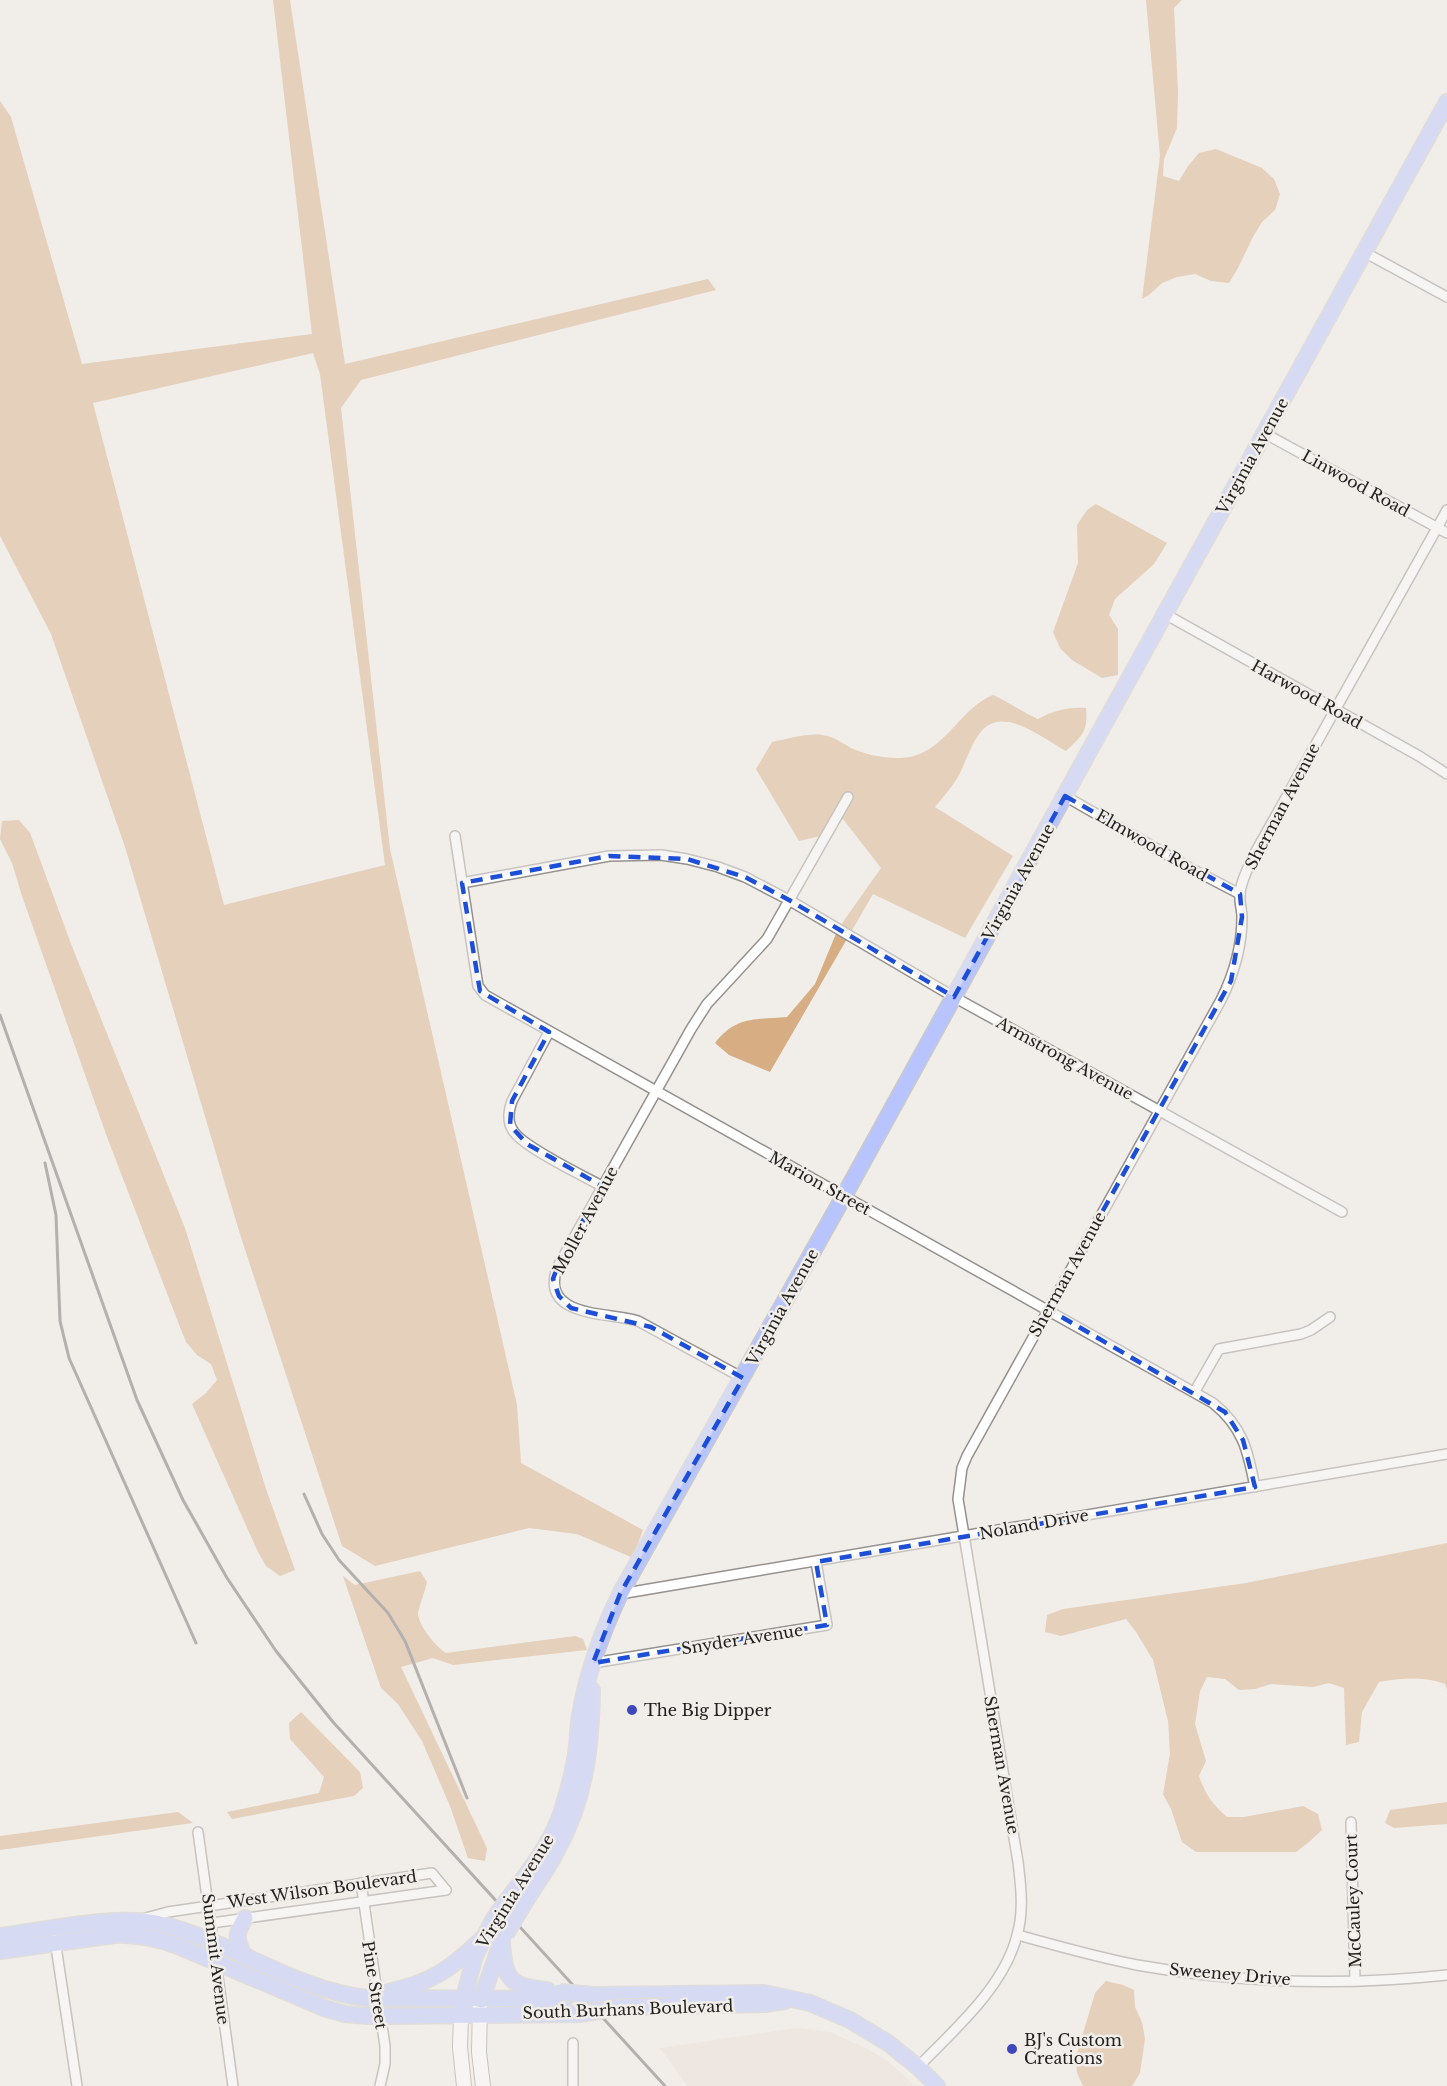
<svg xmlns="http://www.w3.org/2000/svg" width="1447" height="2086" font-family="'Libre Baskerville',serif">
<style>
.built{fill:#ebe1d8}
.forest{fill:#d7ad84;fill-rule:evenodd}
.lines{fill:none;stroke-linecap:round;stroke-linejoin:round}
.street-casing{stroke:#95918e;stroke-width:12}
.secondary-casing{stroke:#95918e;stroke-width:16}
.primary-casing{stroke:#cacac9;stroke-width:18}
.street{stroke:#fff;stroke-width:9}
.secondary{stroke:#fff;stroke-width:14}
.primary{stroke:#b8c4fe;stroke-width:15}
.rail{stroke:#686664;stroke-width:3}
.primary-bridge-casing{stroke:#cacac9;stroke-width:18;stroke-linecap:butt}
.primary-bridge{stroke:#b8c4fe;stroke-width:15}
.marked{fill:none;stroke:#1d4ed8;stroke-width:4.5;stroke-dasharray:12 8;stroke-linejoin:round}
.poi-dot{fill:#3e47bb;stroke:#f1ede9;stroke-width:2}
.labels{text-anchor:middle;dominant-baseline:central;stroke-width:5;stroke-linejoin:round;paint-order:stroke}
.street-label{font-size:16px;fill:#222120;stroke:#f1ede9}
.poi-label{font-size:16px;fill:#222120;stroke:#f1ede9;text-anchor:start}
</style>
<rect width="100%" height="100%" fill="#f1ede9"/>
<path class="built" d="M797,2028L830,2032L870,2050L889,2062L916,2086H687L660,2048Z"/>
<g class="forest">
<path d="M273,0H290L345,364L708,279L716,290L361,380L341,408L390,849L517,1405L521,1463L643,1530L633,1558L577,1534L529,1528L375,1566L342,1546L239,1231L125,847L51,634L0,536V101L11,117L82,364L312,334ZM313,353L320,374L385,865L224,905L93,403Z"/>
<path d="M1146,0H1182L1174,8L1178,91L1177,128L1164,159L1163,176L1179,181L1188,166L1199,153L1216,149L1262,168L1274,179L1280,194L1275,210L1262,222L1253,237L1238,268L1229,283L1211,281L1195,274L1177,277L1162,283L1149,295L1142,299L1160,156Z"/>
<path d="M1096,504L1167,543L1154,564L1115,599L1109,615L1118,629V675L1102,678L1072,660L1060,648L1053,632L1078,563L1077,525L1087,510Z"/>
<path d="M993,695C1009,702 1022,712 1038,719C1055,710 1068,707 1086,708C1088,731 1083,735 1066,751C1051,743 1033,729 1016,724C979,712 973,747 960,773C954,785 944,796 935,807L1013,856L965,938L873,894L770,1072L729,1055L715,1043C736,1016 755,1020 787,1017L815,984L838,929L881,868L843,819L821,836L799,841L756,769L772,742C788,739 806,733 822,735C833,736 842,743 851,748C869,756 894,761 914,756C948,746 962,707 993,695Z"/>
<path d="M19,820L30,833L36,849L73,949L185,1228L266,1489L295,1570L280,1576L266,1566L257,1550L192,1404L206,1393L217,1380L211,1364L197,1355L186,1342L180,1327L107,1137L22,896L12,863L0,839L2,821Z"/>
<path d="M1447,1543V1689L1445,1684C1424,1676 1402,1678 1379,1682L1362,1712L1359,1742L1346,1745L1344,1688L1329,1683L1313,1687L1271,1684L1255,1689L1239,1690L1225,1679L1207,1677L1200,1691L1195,1724L1206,1761L1199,1776C1205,1794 1213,1805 1227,1817H1244L1303,1806L1318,1814L1322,1830L1309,1842L1296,1852H1196L1182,1842L1171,1809L1163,1794L1170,1754L1168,1721L1153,1660L1136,1632L1126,1619L1061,1636L1045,1632L1047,1615L1063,1609L1246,1583Z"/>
<path d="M420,1571L427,1582C426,1588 418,1610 418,1614C419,1626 436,1647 446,1653L575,1636L583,1639L587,1650L453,1665L433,1658L401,1667L487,1848L485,1861L468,1858L450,1806L422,1741L398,1704L381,1688L343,1576L355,1585Z"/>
<path d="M301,1712L360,1772L363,1788L354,1796L232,1819L227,1812L319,1793L324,1777L290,1739L289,1723Z"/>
<path d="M1447,1802V1824L1394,1828L1385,1823L1390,1810Z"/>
<path d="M178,1812L193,1823L0,1850V1836Z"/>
<path d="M1106,1981L1123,1985L1134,1990L1135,2007L1142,2022L1145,2039L1140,2073L1132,2086H1083L1077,2073L1076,2057L1095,1993Z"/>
</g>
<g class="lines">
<defs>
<g id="street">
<path d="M1364,252L1447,297"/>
<path d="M1264,433L1447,533"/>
<path d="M1165,614L1419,756L1447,774"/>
<path d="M1065,796L1190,868L1240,894"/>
<path d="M455,836L478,986L485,995L1213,1403C1243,1427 1248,1451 1255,1487"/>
<path d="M462,883L609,856L661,855L687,859L718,867L745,877L789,900L954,997L1342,1212"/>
<path d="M549,1032L512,1101C508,1112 507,1123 514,1132C524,1147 583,1176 602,1186"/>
<path d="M743,1378L638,1321C608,1312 540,1318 557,1268L691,1029L707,1004L767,939L848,797"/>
<path d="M1195,1391L1219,1349L1301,1334L1311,1330L1330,1317"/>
<path d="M620,1594L1447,1454"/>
<path d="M593,1663L827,1625L816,1562"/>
<path d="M1351,1822L1355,1980"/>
<path d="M198,1832L233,2086"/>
<path d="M361,1883L385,2046V2064L380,2086"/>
<path d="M142,1919L168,1912L432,1873L446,1890"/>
<path d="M212,1923L446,1890"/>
<path d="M1018,1935C1057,1946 1097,1957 1137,1965C1238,1983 1345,1986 1447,1975"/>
<path d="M55,1940L77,2086"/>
<path d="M573,2043V2086"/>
<path d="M918,2067C953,2031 1005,1986 1017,1935C1024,1912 1021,1886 1018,1862L958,1499L962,1468L967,1456L1221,1000C1234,974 1242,946 1242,917C1242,910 1239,901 1240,894C1241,880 1249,866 1255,853L1447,510"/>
</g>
<g id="secondary">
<path d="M480,2004L479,2052L483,2086"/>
<path d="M461,2016L460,2047L464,2086"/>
</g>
<g id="primary">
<path d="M508,1899C528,1873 550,1845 561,1814C568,1792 574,1770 577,1747C578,1736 578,1726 580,1715C587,1673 602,1632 620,1594L844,1196L1447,102"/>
<path d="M519,1912C531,1891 545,1873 556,1852C585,1801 591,1748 592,1690"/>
<path d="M0,1936C46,1930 120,1913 164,1925C234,1943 295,1990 367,1998"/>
<path d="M502,1942C504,1979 510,1987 547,1990"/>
<path d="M0,1951L114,1935C137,1934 156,1938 178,1946L324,2008L345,2014L368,2016"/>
<path d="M243,1954C236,1937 235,1935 245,1918"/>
<path d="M388,1992C431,1983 451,1969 483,1938"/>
<path d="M594,1995L764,1993L810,2003L850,2020L888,2043L918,2067L937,2086"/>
<path d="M390,1998L565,1999"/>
<path d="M481,2000L500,1946"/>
<path d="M669,2006L765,2004L785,2001"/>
<path d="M462,2007L474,1958L493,1920"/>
<path d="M391,2016L579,2014"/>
</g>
</defs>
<use href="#street" class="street-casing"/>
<use href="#secondary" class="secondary-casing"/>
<use href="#primary" class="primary-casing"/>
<use href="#street" class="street"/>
<use href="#secondary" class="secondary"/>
<use href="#primary" class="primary"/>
<g class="rail">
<path d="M0,1015L137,1400L183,1500L227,1578L276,1651L333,1722L665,2086"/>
<path d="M45,1163L56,1215L60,1321L69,1358L196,1643"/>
<path d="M304,1494L322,1534L339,1560L388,1613L405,1641L467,1798"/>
</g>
<defs>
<g id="primary-bridge">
<path d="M493,1920L508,1899"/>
<path d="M506,1934L519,1912"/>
<path d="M560,1992L594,1995"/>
<path d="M367,1998H390"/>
<path d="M579,2014L624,2007L669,2006"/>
<path d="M368,2016H391"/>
</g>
</defs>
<use href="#primary-bridge" class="primary-bridge-casing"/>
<use href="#primary-bridge" class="primary-bridge"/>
</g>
<path d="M0 0H1447V2086H0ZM1065,796L1240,894L1242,917L1231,981L1048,1309L1225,1412L1243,1440L1255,1487L816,1562L827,1625L593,1663L620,1594L743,1378L651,1327L571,1308L559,1296L553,1279L557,1268L602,1186L527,1144L510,1125L512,1101L549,1032L480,991L462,883L609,856L687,859L745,877L789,900L954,997Z" fill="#f1ede9" fill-opacity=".55" fill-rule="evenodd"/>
<path class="marked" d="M1065,796L1240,894L1242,917L1231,981L1048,1309L1225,1412L1243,1440L1255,1487L816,1562L827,1625L593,1663L620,1594L743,1378L651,1327L571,1308L559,1296L553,1279L557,1268L602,1186L527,1144L510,1125L512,1101L549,1032L480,991L462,883L609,856L687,859L745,877L789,900L954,997Z"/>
<g class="poi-dot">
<circle cx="632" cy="1710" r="6"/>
<circle cx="1012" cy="2049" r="6"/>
</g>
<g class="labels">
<g class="street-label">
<text transform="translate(1252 456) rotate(-61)">Virginia Avenue</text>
<text transform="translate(1356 483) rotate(29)">Linwood Road</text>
<text transform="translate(1307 694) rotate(29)">Harwood Road</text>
<text transform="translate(1282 806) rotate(-62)">Sherman Avenue</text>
<text transform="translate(1152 845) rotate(30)">Elmwood Road</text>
<text transform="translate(1018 882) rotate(-61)">Virginia Avenue</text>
<text transform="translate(1065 1058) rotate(29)">Armstrong Avenue</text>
<text transform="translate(820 1183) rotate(29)">Marion Street</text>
<text transform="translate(585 1220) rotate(-62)">Moller Avenue</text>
<text transform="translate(1067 1274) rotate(-61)">Sherman Avenue</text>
<text transform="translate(782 1307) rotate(-61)">Virginia Avenue</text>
<text transform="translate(1034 1524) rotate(-10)">Noland Drive</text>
<text transform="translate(742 1639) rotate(-9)">Snyder Avenue</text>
<text transform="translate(1002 1765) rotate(80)">Sherman Avenue</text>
<text transform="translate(322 1889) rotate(-8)">West Wilson Boulevard</text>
<text transform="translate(515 1891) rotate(-58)">Virginia Avenue</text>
<text transform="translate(1353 1901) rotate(-92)">McCauley Court</text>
<text transform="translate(216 1959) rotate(83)">Summit Avenue</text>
<text transform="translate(1230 1974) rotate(5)">Sweeney Drive</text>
<text transform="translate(375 1985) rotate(81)">Pine Street</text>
<text transform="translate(628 2009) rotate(-2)">South Burhans Boulevard</text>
</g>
<g class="poi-label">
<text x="644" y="1710">The Big Dipper</text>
<text x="1024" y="2040">BJ's Custom<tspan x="1024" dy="18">Creations</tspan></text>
</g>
</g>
</svg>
